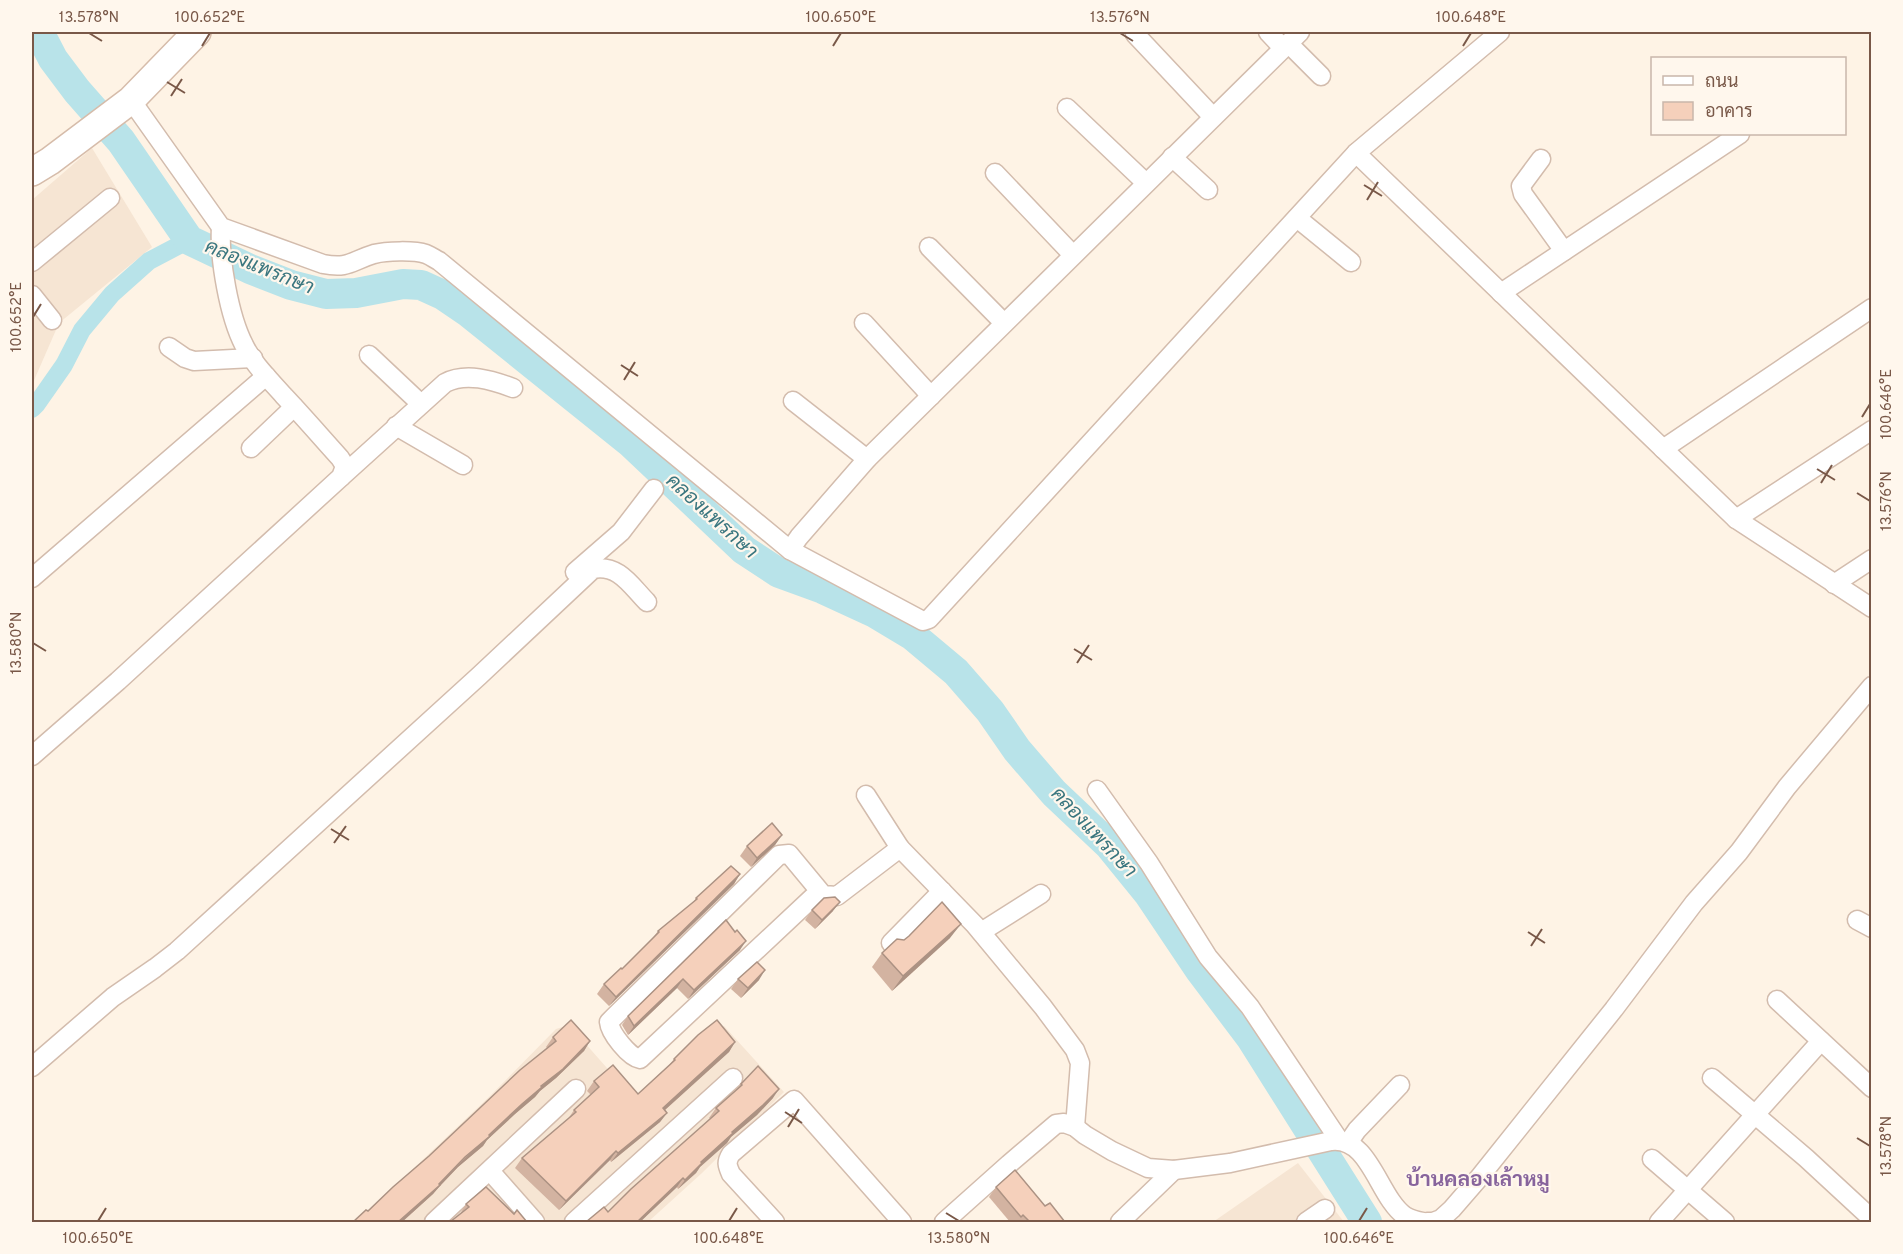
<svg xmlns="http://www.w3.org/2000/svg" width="1903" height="1254" font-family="Overpass,Sarabun,sans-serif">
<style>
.residential{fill:#f6e5d3}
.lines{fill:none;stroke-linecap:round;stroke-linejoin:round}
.canal{stroke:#b8e3e9;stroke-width:18}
.river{stroke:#b8e3e9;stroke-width:30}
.street-casing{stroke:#d3bcad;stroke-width:21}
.secondary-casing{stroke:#d6bcaa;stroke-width:30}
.street{stroke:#fff;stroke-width:18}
.secondary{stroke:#fff;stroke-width:27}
.wall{fill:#d3b3a1}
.shaded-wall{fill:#ac9283}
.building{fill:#f5d0bb;stroke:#ac9283;stroke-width:1.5}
.ticks{fill:none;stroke:#795848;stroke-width:2}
.labels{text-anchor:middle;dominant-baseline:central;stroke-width:4.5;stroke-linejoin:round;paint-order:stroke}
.water-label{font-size:20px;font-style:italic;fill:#3a767f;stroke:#fff7ed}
.quarter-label{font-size:21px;font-weight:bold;fill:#87649c;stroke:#fff7ed}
.neatline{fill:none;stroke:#795848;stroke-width:2}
.ticks-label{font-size:15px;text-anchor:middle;fill:#795848}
</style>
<rect width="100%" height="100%" fill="#fef3e5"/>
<g class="residential">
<path d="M92,148L152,247L59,323L32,385V200Z"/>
<path d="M569,1025L637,1102L715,1031L724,1026L784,1092L702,1173L648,1222H357L490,1096L556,1029Z"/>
<path d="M1298,1163L1344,1222H1213Z"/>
</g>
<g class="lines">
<path class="canal" d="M32,409L36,405L64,365L82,330L112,294L149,261L189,240"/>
<path class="river" d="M39,32L53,59L77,91L121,141L189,240L250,269L291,285L326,294L356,293L403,284L421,285L443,295L468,312L631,443L744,550L779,573L823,589L873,612L913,636L956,672L990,711L1017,750L1054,793L1109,845L1148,893L1199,969L1251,1038L1367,1222"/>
<defs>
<g id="street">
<path d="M1268,32L1283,48"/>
<path d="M1135,34L1213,117"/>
<path d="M1288,43L1321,76"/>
<path d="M131,100L221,227L323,264C349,269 351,261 374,254C386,251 414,250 426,254C431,256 435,259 439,261L790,550L923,621L929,619L1356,153L1500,32"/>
<path d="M1067,108L1146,183"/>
<path d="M1356,153L1736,519L1872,608"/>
<path d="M1172,157L1208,190"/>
<path d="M1541,159L1521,186L1523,194L1564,251"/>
<path d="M995,173L1073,255"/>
<path d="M1297,218L1351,262"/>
<path d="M929,247L1004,323"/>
<path d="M32,262L110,198"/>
<path d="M1501,293L1740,134"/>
<path d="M32,295L52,320"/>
<path d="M864,323L931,396"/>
<path d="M169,347L185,358L194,361L253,358"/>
<path d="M369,355L421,404"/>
<path d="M793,401L867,459"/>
<path d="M396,426L463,465"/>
<path d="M251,448L294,407"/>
<path d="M1663,449L1872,308"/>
<path d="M341,477L445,383C466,372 492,380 513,388"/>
<path d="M1736,519L1872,430"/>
<path d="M790,550L799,537L867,459L1300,32"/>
<path d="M575,572L621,532L654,489"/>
<path d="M32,578L266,376"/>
<path d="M1834,584L1872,559"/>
<path d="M32,756L118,681L341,477L345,466L340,458C321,437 303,416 284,396C270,380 253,364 244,345C229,316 219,259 221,227"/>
<path d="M1097,790L1149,863L1208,957L1250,1007L1339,1140"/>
<path d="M866,795L900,848"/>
<path d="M823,895L789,854L779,855L614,1017L609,1022C610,1033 629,1057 640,1059L812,898L823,895L837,896L900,848L975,925L1043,1007L1075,1050L1080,1063L1075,1127"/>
<path d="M1857,920L1872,928"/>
<path d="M981,932L1041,894"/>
<path d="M891,943L942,891"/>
<path d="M1777,1000L1872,1088"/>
<path d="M32,1067L113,997L155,968L177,951L479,676L593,569C619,564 631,586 647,602"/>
<path d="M1712,1078L1806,1158L1872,1219"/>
<path d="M1348,1143L1357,1130L1400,1085"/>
<path d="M1652,1159L1725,1222"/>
<path d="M490,1171L535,1222"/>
<path d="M434,1222L576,1089"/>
<path d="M574,1222L733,1078"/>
<path d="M775,1222L731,1174C727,1165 726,1162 731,1154L794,1100L902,1222"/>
<path d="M944,1222L1009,1164L1056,1124L1064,1123L1075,1127L1085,1135L1112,1151L1148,1168L1174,1170L1230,1163L1331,1141C1370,1136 1378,1197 1405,1216C1410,1219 1417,1221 1423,1222"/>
<path d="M1120,1222L1174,1170"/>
<path d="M1306,1222L1325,1209"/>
<path d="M1427,1222H1433L1441,1219L1452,1209L1478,1179L1614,1009L1694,903L1739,852L1787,787L1872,686"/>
<path d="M1659,1222L1821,1041"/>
</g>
<path id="secondary" d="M32,172L50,161L131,100L197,32"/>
</defs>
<use href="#street" class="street-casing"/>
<use href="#secondary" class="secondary-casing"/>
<use href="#street" class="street"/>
<use href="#secondary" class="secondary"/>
</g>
<g class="wall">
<path d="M782,835L775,845L751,867L740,856L747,846Z"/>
<path d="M740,874L734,884L609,1006L597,994L604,984L622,969L652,939L658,931L692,904L696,898Z"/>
<path d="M812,910L833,911L815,929L805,920Z"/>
<path d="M726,920L740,950L688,999L677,988L628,1035L622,1025L628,1016Z"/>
<path d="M950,938L892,991L872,967L882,953L904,940Z"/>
<path d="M738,979L759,980L741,998L731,989Z"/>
<path d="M553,1037L590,1041L584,1051L556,1078L540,1091L535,1097L515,1114L487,1140L483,1146L458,1167L439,1187L433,1194L402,1222H353L368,1211L429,1156L547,1048L546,1047Z"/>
<path d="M735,1042L729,1052L665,1110L667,1113L660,1122L611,1162L610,1160L559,1210L515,1168L522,1158L568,1119L574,1110L591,1095L587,1091L594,1081L638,1094L669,1065L674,1059Z"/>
<path d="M741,1084L773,1098L757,1115L731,1137L727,1143L700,1167L696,1173L678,1189L677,1187L640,1222H586L608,1212L711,1119L709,1118L716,1108L737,1089Z"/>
<path d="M996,1187L1045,1206L1065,1222H1010L989,1197Z"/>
<path d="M466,1204L514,1214H460Z"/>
</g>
<g class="shaded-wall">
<path d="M782,835L775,845L751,867L757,858Z"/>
<path d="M740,874L734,884L609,1006L616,997Z"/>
<path d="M840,902L833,911L815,929L822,920Z"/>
<path d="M961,924L950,938L892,991L903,976Z"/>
<path d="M746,941L740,950L688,999L694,990Z"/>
<path d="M765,970L759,980L741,998L748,988Z"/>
<path d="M683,979L677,988L628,1035L634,1026Z"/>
<path d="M590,1041L584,1051L556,1078L540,1091L535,1097L515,1114L487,1140L483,1146L458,1167L439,1187L433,1194L402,1222H398L541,1086Z"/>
<path d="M735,1042L729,1052L656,1118L663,1108Z"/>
<path d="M779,1089L773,1098L757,1115L731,1137L727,1143L700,1167L696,1173L678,1189L685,1180L701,1162L732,1132Z"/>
<path d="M667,1113L660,1122L611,1162L618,1153Z"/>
<path d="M616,1151L610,1160L559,1210L566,1201Z"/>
<path d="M683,1178L677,1187L640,1222H637Z"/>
</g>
<g class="building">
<path d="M772,823L782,835L757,858L747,846Z"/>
<path d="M731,866L740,874L616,997L604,984L621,968L622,969L659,932L658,931L697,899L696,898Z"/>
<path d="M835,897L840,902L822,920L812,910L824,898Z"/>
<path d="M942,902L961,924L903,976L882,953L897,939L904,940L909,936Z"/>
<path d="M726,920L735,932L737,930L746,941L694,990L683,979L634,1026L628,1016Z"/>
<path d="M757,962L765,970L748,988L738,979Z"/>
<path d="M571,1020L590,1041L563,1069L541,1086L542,1087L522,1104L489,1135L490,1136L465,1157L439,1184L440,1185L398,1222H353L366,1210L368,1211L393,1187L429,1156L520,1070L556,1041L553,1037Z"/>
<path d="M717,1020L735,1042L663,1108L667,1113L618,1153L616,1151L566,1201L522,1158L576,1112L574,1110L599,1087L594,1081L613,1065L638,1094L675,1060L674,1059L698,1035Z"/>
<path d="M758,1066L779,1089L763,1105L732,1132L733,1133L701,1162L702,1163L685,1180L683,1178L637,1222H586L604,1207L608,1212L631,1189L719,1111L716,1108L742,1085L741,1084Z"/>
<path d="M1015,1170L1045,1206L1050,1203L1065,1222H1030L1023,1215L1021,1217L996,1187Z"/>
<path d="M486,1187L514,1214L517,1210L527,1222H450L469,1207L466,1204Z"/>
</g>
<path class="ticks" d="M89,33L102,41M1120,33L1133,41M202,46L210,33M833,46L841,33M1463,46L1471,33M167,82L185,93M171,96L182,79M1364,185L1382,196M1367,200L1378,182M33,317L41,304M621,365L638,376M624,380L635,362M1862,417L1870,404M1817,469L1835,480M1821,483L1832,465M1857,493L1870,501M33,643L46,651M1074,649L1092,660M1077,663L1089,645M331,829L349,840M334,843L346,826M1528,932L1545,943M1531,946L1542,929M785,1112L802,1123M788,1127L799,1109M1857,1138L1870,1146M946,1213L959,1221M98,1221L106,1208M729,1221L737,1208M1359,1221L1367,1208"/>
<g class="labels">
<g class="water-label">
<text transform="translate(259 268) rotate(22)">คลองแพรกษา</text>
<text transform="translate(711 517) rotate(42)">คลองแพรกษา</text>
<text transform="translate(1093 833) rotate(47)">คลองแพรกษา</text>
</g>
<g class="quarter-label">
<text x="1478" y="1180">บ้านคลองเล้าหมู</text>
</g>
</g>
<rect width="1903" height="1254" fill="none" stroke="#fff7ed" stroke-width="66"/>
<rect x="1651" y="57" width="195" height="78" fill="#fff7ed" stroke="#c9b7ab" stroke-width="1.5"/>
<rect x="1663" y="76" width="30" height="9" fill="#ffffff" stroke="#c9b7ab" stroke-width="1.5"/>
<text x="1705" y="87" font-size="18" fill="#795848">ถนน</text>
<rect x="1663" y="102" width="30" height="18" fill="#f5d0bb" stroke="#c9b7ab" stroke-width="1.5"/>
<text x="1705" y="117" font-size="18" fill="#795848">อาคาร</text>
<rect x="33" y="33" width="1837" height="1188" class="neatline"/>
<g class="ticks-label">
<text x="89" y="22">13.578°N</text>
<text x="210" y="22">100.652°E</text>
<text x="841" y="22">100.650°E</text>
<text x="1120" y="22">13.576°N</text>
<text x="1471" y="22">100.648°E</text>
<text transform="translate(16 317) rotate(-90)" y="5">100.652°E</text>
<text transform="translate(1886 404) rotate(-90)" y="5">100.646°E</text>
<text transform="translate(1886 501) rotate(-90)" y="5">13.576°N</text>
<text transform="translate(16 643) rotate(-90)" y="5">13.580°N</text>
<text transform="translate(1886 1146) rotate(-90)" y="5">13.578°N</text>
<text x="98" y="1243">100.650°E</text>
<text x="729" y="1243">100.648°E</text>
<text x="959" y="1243">13.580°N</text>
<text x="1359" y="1243">100.646°E</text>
</g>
</svg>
